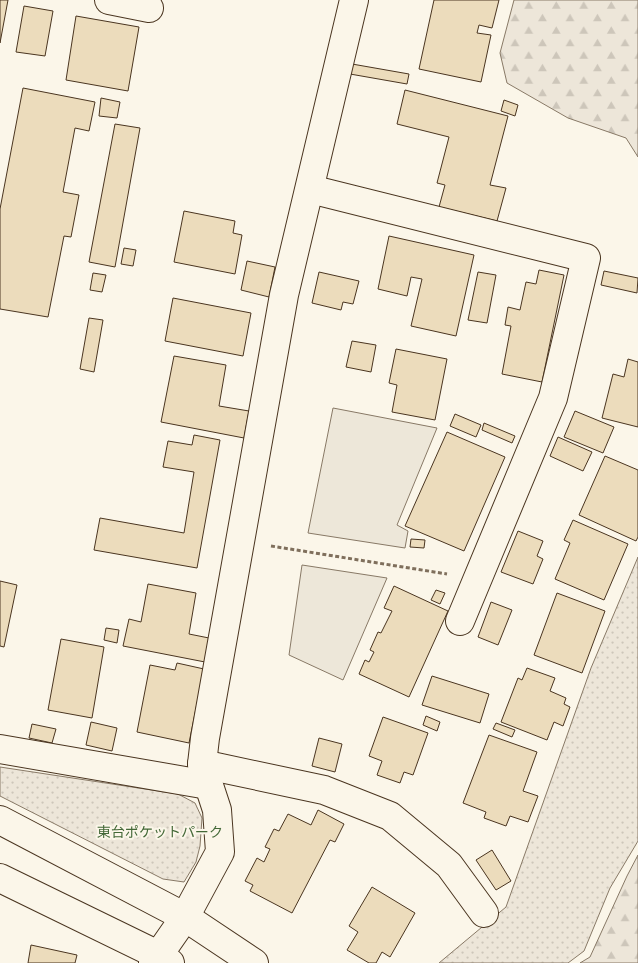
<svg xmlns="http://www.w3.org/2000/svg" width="638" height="963" font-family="'PT Sans','Noto Sans JP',sans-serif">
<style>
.grass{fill:url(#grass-dots);stroke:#887966}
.forest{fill:url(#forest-firs);stroke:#887966}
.parking{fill:#ede7d9;stroke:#887966}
.building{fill:#ecdcbc;stroke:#4a3520}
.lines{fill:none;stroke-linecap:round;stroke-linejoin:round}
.minor-casing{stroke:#4a3520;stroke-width:30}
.path{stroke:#7f6f5c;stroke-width:3;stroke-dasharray:4 2.5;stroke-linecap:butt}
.minor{stroke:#fbf6e9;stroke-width:28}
.labels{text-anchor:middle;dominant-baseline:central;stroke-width:4;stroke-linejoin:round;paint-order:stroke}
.park-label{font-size:14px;fill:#436837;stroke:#fbf6e9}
</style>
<defs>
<pattern id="grass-dots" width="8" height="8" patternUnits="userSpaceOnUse" patternTransform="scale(1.25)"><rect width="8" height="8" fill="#ede6d9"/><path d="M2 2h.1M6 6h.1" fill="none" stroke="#cdc6ba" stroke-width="1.8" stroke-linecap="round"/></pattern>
<pattern id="forest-firs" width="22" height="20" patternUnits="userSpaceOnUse" patternTransform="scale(1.25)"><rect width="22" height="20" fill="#ede6d9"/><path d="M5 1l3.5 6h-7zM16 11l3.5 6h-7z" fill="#cdc6ba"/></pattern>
</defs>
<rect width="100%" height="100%" fill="#fbf6e9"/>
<g class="grass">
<path d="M638,557V841L610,888L584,951L568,963H439L506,907L591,668Z"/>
<path d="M0,767L178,794L195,803L202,818L200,846L196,862L184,882L163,879L0,796Z"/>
</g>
<g class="forest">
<path d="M514,0H638V157L626,138L568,118L507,83L500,53Z"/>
<path d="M638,855V963H580L590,957L627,876Z"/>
</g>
<g class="parking">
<path d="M333,408L437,428L397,525L408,531L405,548L308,533Z"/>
<path d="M302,565L387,578L343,680L289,655Z"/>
</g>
<g class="building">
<path d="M0,0H8L0,43Z"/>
<path d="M434,0H499L492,28L479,25L477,33L491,35L481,82L419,69Z"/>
<path d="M24,6L53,11L45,56L16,52Z"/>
<path d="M76,16L139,27L128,91L66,80Z"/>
<path d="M352,64L409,74L407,84L350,74Z"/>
<path d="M23,88L95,102L89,131L75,128L63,192L79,195L71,237L64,236L48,317L0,309V209Z"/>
<path d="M405,90L508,116L490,185L506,188L497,221L439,207L445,185L437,183L449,137L397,124Z"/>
<path d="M101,98L120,102L117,118L99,116Z"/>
<path d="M504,100L518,105L515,116L501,111Z"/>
<path d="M115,124L140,128L115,267L89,262Z"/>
<path d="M184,211L235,221L233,233L242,235L235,274L174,262Z"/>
<path d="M389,236L474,255L456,336L411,326L422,279L411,277L407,296L378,289Z"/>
<path d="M124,248L136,250L133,266L121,264Z"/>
<path d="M247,261L275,267L269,297L241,290Z"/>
<path d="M539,270L564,275L542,382L502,374L511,326L505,325L508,307L520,310L526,282L536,284Z"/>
<path d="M604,271L638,278L637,293L601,285Z"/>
<path d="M319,272L359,281L353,304L343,302L341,310L312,303Z"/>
<path d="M478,272L496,275L487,323L468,320Z"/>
<path d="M93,273L106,275L102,292L90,290Z"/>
<path d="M173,298L251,313L243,356L165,341Z"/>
<path d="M89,318L103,320L94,372L80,369Z"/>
<path d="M352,341L376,345L371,372L346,367Z"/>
<path d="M396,349L447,359L435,420L392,412L397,385L389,383Z"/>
<path d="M174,356L226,365L219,406L249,411L244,438L161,422Z"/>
<path d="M628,359L638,362V427L602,418L613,374L624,377Z"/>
<path d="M575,411L614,427L603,453L564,437Z"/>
<path d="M455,414L481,425L476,437L450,426Z"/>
<path d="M484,423L515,436L512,443L482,430Z"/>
<path d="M447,432L505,457L464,551L405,526Z"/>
<path d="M194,435L220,440L197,568L94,550L100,518L184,533L194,472L163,467L168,441L192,445Z"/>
<path d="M558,437L592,452L583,471L550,456Z"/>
<path d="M605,456L638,470V537L636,541L579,515Z"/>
<path d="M573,520L628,544L604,600L555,579L570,543L564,540Z"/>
<path d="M518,531L543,541L537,556L543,559L533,584L501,572Z"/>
<path d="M411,539L425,540L424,548L410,547Z"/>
<path d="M0,581L17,585L4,647L0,646Z"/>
<path d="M148,584L196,593L189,634L209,638L205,662L123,646L129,619L141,622Z"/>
<path d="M394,586L448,611L409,697L359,674L365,660L369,662L374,652L370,650L378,632L381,633L392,611L384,608Z"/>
<path d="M436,590L445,593L440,604L431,600Z"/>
<path d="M557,593L605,611L582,673L534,655Z"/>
<path d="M491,602L512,610L498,645L478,637Z"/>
<path d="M106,628L119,630L117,643L104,640Z"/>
<path d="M61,639L104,647L92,718L48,710Z"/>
<path d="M177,663L204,669L189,743L137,732L150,665L175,670Z"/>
<path d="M527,668L555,678L550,691L566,698L564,704L570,707L563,726L554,722L547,740L501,722L518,678L522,680Z"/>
<path d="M432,676L489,694L480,723L422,705Z"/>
<path d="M426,716L440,722L437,731L423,725Z"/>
<path d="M383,717L428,733L413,775L404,772L400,783L377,775L382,761L369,756Z"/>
<path d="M91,722L117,728L112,751L86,745Z"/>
<path d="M496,723L515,730L512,737L493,729Z"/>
<path d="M32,724L56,729L52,743L29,738Z"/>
<path d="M489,735L537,752L523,791L538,796L528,822L510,816L506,826L484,818L486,812L463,803Z"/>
<path d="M319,738L342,744L335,772L312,766Z"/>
<path d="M318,810L344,824L335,842L330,840L292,913L250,891L253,885L245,881L257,858L264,862L270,849L265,847L274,829L279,831L288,814L311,825Z"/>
<path d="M492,850L511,881L496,890L476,860Z"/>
<path d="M372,887L415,913L390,957L382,952L376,963H369L347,950L358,932L349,926Z"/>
<path d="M31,945L77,955L75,963H28Z"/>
</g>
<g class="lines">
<defs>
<g id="minor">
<path d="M109,0L149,8"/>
<path d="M310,189L586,258L553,398L460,621"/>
<path d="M0,749L208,785"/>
<path d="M202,764L324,790L390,816L449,865L484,913"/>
<path d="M0,820L185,917L254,963"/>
<path d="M0,878L158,955L170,963"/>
<path d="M153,963L185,917L220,852L217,810L202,764L205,738L284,295L354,0"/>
</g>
</defs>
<use href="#minor" class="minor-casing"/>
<path class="path" d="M271,546L447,574"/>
<use href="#minor" class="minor"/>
</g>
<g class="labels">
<g class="park-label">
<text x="160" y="832">東台ポケットパーク</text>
</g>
</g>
</svg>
